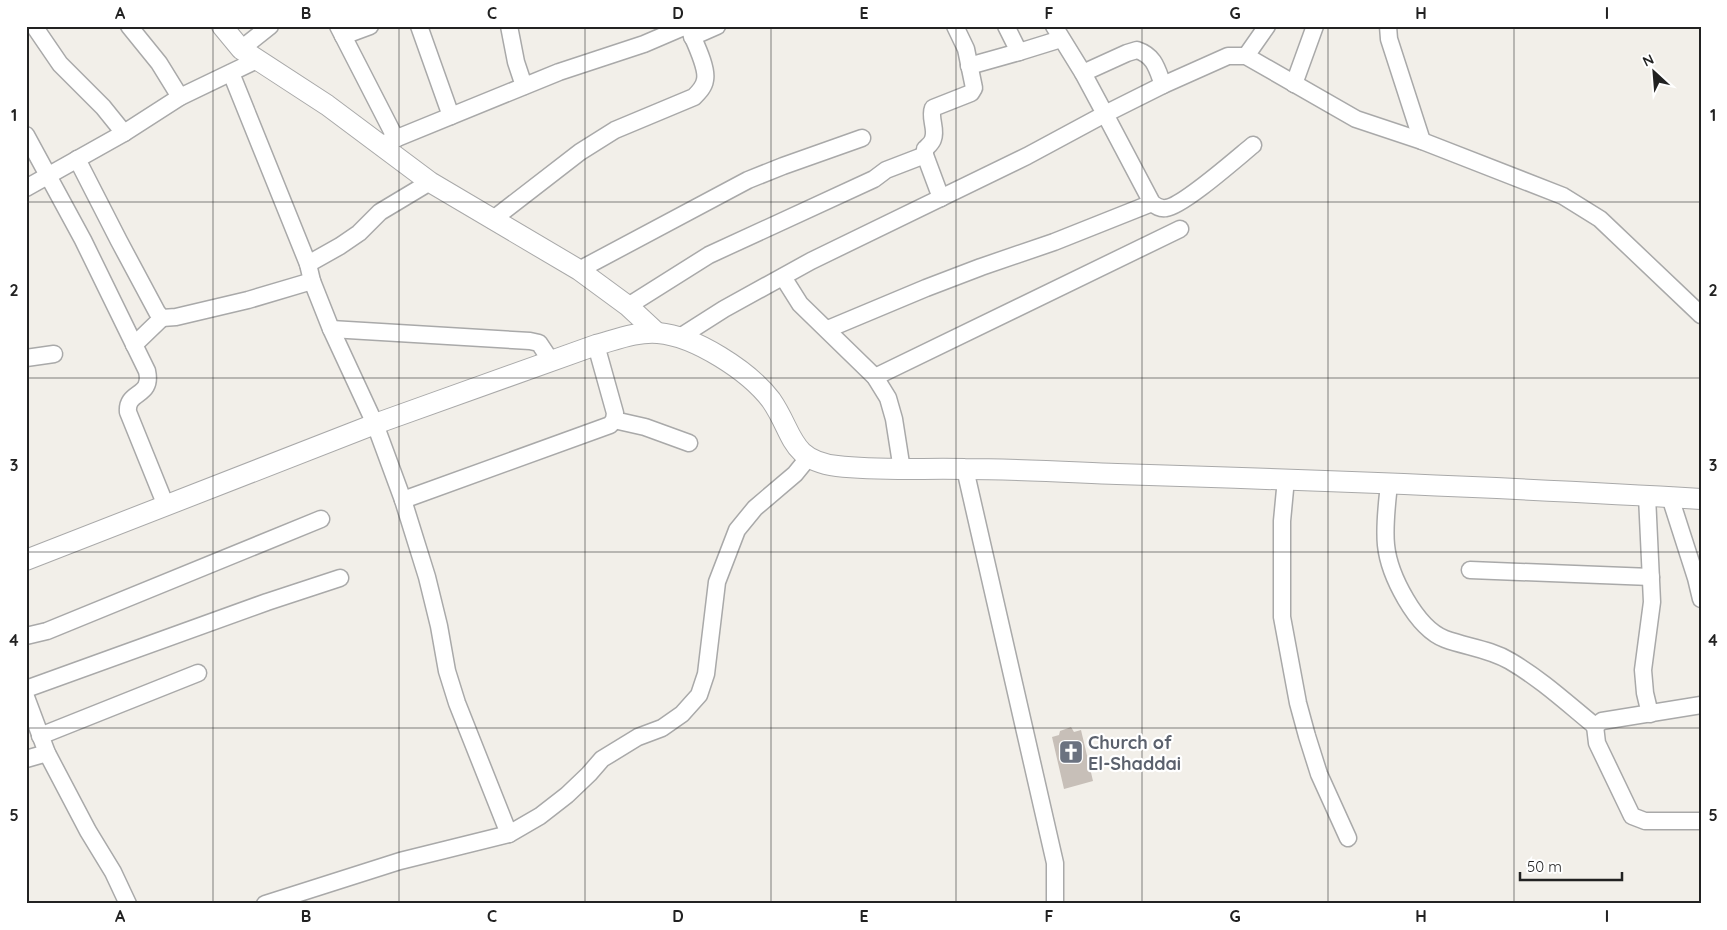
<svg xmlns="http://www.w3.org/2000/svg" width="1727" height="930" font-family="Quicksand,sans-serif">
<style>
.building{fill:#c7bfb8}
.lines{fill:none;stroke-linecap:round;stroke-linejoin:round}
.minor-casing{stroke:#a9a9a9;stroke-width:19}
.tertiary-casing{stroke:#a9a9a9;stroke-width:22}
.minor{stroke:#fff;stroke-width:16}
.tertiary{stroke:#fff;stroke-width:20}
.grid{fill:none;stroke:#222;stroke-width:1;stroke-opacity:0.55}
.labels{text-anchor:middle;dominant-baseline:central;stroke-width:4.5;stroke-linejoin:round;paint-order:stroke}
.worship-label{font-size:18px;font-weight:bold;fill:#5b616d;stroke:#fff;text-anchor:start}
.neatline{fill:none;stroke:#222;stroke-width:2}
.grid-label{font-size:16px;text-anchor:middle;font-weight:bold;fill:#222}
</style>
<rect width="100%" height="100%" fill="#f2efe9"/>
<path class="building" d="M1071,727L1074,732L1081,730L1093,781L1064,789L1052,737L1059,735L1060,731Z"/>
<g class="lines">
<defs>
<g id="minor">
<path d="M34,26L60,64L103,107L124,133"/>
<path d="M129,26L159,63L180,97"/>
<path d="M338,26L396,139"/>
<path d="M419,26L451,116"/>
<path d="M509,26L516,62L524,86"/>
<path d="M1388,26L1389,39L1422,141"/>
<path d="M343,36L370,26"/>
<path d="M692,37L717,26"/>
<path d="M241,49L270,26"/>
<path d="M1019,52L1061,39"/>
<path d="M1246,56L1267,26"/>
<path d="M969,66L1019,52L1006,26"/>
<path d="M231,73L308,264L312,281L331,329L375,424L403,500L427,577L439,626L447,671L457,703L509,834"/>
<path d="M1083,73L1127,53L1137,50C1155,56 1157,69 1163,85"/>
<path d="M1294,84L1315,26"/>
<path d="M26,135L83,240L147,371C153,398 126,390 128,412L166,506"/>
<path d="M380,145L559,72L644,44L686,26"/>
<path d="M1253,145C1237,158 1183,206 1166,208C1160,209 1156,206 1152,203L1105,114L1163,85L1228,56H1246L1356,119L1422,141L1563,196L1600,219L1701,315"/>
<path d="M77,159L119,241L157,312L162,318L176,317L248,300L312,281"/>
<path d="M26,188L124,133L180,97L257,60"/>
<path d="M941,198L925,155V149C928,146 932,143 933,139C937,129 929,118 933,108L971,93L974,88L966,49L955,26"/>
<path d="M492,220L580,152L615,130L694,97C699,92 704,87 705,80C708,67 693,39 688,26"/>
<path d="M308,264L340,246L359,233L380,212L430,182"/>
<path d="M579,270L748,180L783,166L862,138"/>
<path d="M783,277L800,304L875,377L888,398L894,419L902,470"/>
<path d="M628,306L709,255L874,179L886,170L925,155"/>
<path d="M331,329L530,341L539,343L551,361"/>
<path d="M828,329L926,288L981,267L1054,242L1152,203"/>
<path d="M680,337L724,309L811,261L1027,156L1105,114L1083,73L1054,26"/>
<path d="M134,345L162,318"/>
<path d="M26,358L54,354"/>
<path d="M875,377L1180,229"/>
<path d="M614,420L645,427L689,443"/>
<path d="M965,469L1055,863V904"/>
<path d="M1286,479L1282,521V617L1298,703L1307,736L1319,774L1348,838"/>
<path d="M1389,484C1387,504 1384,525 1386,545C1389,575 1416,628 1445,639C1467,647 1490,649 1510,661C1541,679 1568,704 1595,726"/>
<path d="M1647,496L1652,602L1643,670L1645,693L1650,714"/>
<path d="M1670,497L1696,578L1701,599"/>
<path d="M403,500L610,425L614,420L615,413L596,345"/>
<path d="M1470,570L1651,577"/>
<path d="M26,636L47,631L321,519"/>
<path d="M26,689L267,602L340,578"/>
<path d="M26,697L47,753L88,831L113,872L128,904"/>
<path d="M1701,705L1602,721L1595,726L1597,743L1632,816L1645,821H1701"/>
<path d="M40,736L198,673"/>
<path d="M26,759L47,753"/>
<path d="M265,904L400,861L509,834L540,816L567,795L589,774L602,759L638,737L662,728L682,714L699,695L706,674L717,582L737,530L755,508L795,474L808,458"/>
</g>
<g id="tertiary">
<path d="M222,26L241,49L327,105L430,182L579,270L628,306L656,332"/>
<path d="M26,560L375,424L596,345C615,340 638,331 658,333C695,336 749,371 771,400C794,433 789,460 837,466C880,471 923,468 965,469C1016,469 1067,472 1117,474C1312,480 1507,487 1701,499"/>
</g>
</defs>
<use href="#minor" class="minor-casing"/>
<use href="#tertiary" class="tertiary-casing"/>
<use href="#minor" class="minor"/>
<use href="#tertiary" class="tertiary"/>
</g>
<path class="grid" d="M213,26V904M399,26V904M585,26V904M771,26V904M956,26V904M1142,26V904M1328,26V904M1514,26V904M26,202H1701M26,378H1701M26,552H1701M26,728H1701"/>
<defs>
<symbol id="church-square" viewBox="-11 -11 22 22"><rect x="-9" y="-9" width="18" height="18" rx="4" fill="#6b7280" stroke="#fff"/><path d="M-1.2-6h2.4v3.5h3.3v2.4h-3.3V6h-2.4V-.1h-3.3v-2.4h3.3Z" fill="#fff"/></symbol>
</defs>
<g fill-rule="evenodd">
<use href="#church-square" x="1057" y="738" width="28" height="28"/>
</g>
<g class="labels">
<g class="worship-label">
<text x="1088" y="742">Church of<tspan x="1088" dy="21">El-Shaddai</tspan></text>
</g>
</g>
<rect width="1727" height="930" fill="none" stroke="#ffffff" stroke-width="55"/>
<g transform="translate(1654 72) rotate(334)" stroke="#ffffff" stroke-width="4" paint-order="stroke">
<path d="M0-4L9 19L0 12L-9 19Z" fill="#222222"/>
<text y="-8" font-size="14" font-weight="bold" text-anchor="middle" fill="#222222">N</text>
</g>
<path d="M1520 872v8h102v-8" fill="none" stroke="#222222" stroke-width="2.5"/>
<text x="1527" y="872" font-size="15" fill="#222222" stroke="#ffffff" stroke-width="4" paint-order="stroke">50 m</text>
<rect x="28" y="28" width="1672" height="874" class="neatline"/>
<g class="grid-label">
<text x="120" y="19">A</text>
<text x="306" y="19">B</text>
<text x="492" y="19">C</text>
<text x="678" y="19">D</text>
<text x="864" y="19">E</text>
<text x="1049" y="19">F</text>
<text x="1235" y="19">G</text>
<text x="1421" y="19">H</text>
<text x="1607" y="19">I</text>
<text x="14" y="121">1</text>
<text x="1713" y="121">1</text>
<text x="14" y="296">2</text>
<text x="1713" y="296">2</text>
<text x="14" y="471">3</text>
<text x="1713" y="471">3</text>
<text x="14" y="646">4</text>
<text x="1713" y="646">4</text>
<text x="14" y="821">5</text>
<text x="1713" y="821">5</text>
<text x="120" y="922">A</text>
<text x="306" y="922">B</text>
<text x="492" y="922">C</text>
<text x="678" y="922">D</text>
<text x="864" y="922">E</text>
<text x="1049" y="922">F</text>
<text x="1235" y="922">G</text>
<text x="1421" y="922">H</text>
<text x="1607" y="922">I</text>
</g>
</svg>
